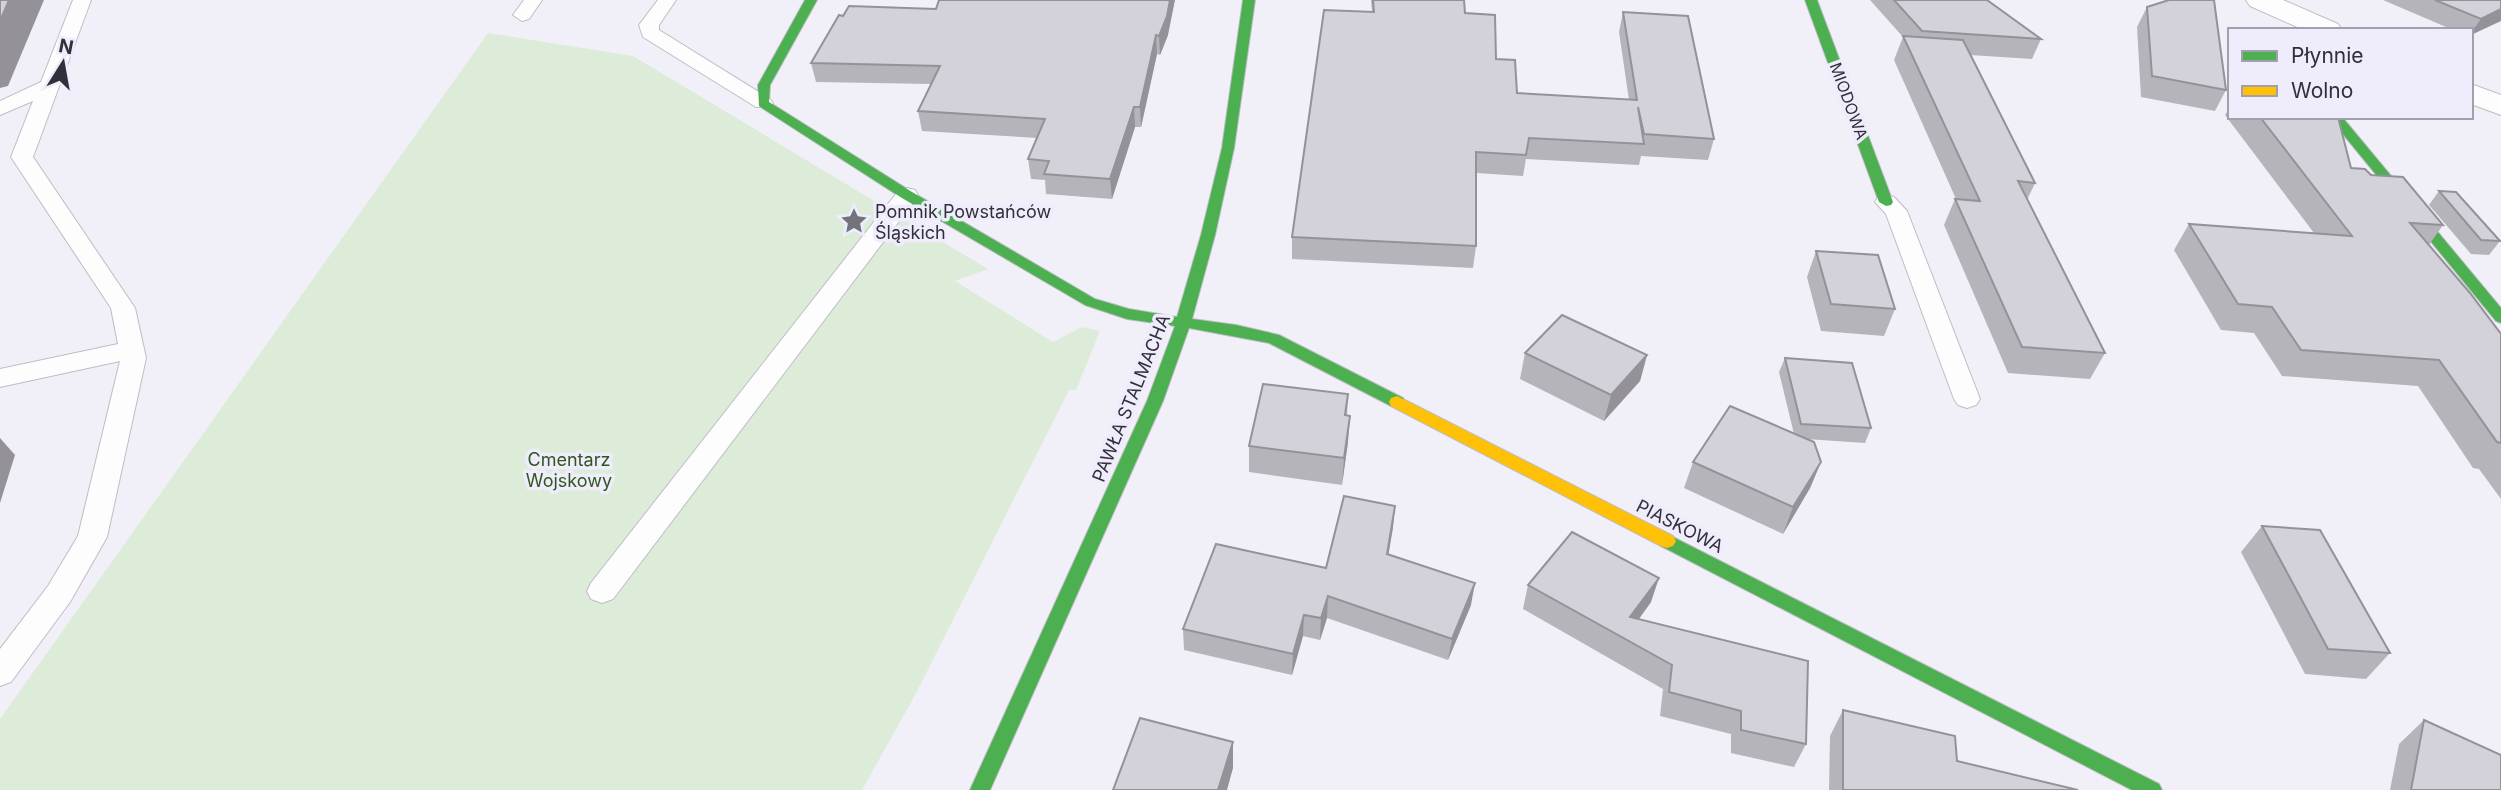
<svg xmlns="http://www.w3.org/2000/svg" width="2501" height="790" font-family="Inter,sans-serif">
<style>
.green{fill:#dcecd9}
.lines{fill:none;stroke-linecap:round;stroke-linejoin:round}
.lane-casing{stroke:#bebdc5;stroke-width:2}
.street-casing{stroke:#bebdc5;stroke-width:2}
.fast-casing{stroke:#bebdc5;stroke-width:2}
.slow-casing{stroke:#bebdc5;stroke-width:2}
.lane{fill:#fdfdfe;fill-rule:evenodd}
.street{fill:#fdfdfe;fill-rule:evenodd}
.fast{fill:#4caf50;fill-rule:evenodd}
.slow{fill:#ffc107;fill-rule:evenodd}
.wall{fill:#b5b4bb}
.shaded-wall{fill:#949298}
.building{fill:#d3d1d9;stroke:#949298;stroke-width:2}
.labels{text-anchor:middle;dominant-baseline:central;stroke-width:7;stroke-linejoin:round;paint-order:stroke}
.far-street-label{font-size:16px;fill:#312f39;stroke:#efecfc}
.poi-label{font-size:18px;fill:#312f39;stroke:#efecfc;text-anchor:start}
.street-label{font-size:18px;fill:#312f39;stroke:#efecfc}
.park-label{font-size:18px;fill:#30571e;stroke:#efecfc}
</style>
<rect width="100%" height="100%" fill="#f1f0f8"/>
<path class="green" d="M488,33L633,56L988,269L955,281L1053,342L1082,327L1100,331L1076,390H1069L915,695L862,790H0V719Z"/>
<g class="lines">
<defs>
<g id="lane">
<path d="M73,0H91L33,157L135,308L146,358L107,537L70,602L11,682L0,686V649L48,586L78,536L120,361L0,387V369L118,344L111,308L11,157L33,101L0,115V101L41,82Z"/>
<path d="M524,0H542L529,19L522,21L513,15Z"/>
<path d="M658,0H676L659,25V30L770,99L773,103L770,107H756L643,37L639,25Z"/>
<path d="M907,188L915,190L918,195L915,200L613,599L602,603L591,599L587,591L591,583L899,190Z"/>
<path d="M1886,195L1894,197L1907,211L1980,399L1976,405L1967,408L1958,405L1954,399L1886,214L1875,202L1878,197Z"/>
</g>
<g id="street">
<path d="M2246,0H2283L2338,24L2342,30H2304L2250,6Z"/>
<path d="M2471,84L2501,95V115L2471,104Z"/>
</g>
<g id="fast">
<path d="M805,0H817L770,85L769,102L912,192L1095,299L1129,309L1177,317L1201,235L1222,148L1243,0H1255L1234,148L1215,235L1192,319L1236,325L1279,335L1403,398L1405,402L1403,406H1391L1269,343L1189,328L1163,401L990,790H970L1147,401L1175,326L1127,319L1085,305L902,198L759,106L758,85Z"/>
<path d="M1805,0H1817L1893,202L1891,205L1886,206L1879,202Z"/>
<path d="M2329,117H2342L2501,308V323L2496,321Z"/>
<path d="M1667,534L2159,784L2162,790H2132L1661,546L1658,541L1661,536Z"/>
</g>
<path id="slow" d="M1397,396L1673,536L1676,541L1673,546L1667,548L1661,546L1391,406L1389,402L1391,398Z"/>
</defs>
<use href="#lane" class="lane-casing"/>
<use href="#street" class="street-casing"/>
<use href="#fast" class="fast-casing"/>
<use href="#slow" class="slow-casing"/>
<use href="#lane" class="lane"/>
<use href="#street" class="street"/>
<use href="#fast" class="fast"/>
<use href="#slow" class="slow"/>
</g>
<g class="wall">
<path d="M1371,0H1464L1465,13L1517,93L1629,100L1619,32L1623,12L1714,139L1708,160L1641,156L1639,165L1526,159L1523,176L1476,173V246L1473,268L1292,259V237L1372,12Z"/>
<path d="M1870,0H1987L2041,39L2032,59L1970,55L2035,183L2027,200L2105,353L2090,379L2008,373L1944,225L1955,199H1956L1894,60L1903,37Z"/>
<path d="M2383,0H2501L2471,35V30H2453Z"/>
<path d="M2147,7L2226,90L2215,111L2141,97L2137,27Z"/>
<path d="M936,9L1168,35L1160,55L1157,54L1141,127H1135L1112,199L1046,194L1045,180L1031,179L1028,159L1037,138L922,131L918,111L931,84L816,82L811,63Z"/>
<path d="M2230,107V117H2260L2351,168L2371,175L2443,225L2429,245L2501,334V499L2479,469L2473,468L2418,386L2282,376L2254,333L2221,330L2174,250L2189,224L2314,233L2225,115Z"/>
<path d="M2439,191L2500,241L2489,255L2471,254L2429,205Z"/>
<path d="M1816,251L1895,309L1884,336L1821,331L1807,277Z"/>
<path d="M1525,353L1647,355L1640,381L1604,421L1520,379Z"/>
<path d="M1785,358L1871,428L1865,443L1806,439L1821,462L1810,488L1783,534L1684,488L1693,462L1794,434L1779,372Z"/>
<path d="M1348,394L1347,416L1348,442L1342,485L1249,472V446Z"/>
<path d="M1395,506L1388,554L1471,605L1448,660L1327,618L1320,640L1303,636L1292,675L1184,650L1183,629L1326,568Z"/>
<path d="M2262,526L2390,653L2366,679L2305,674L2241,552Z"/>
<path d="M1528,585L1651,602L1639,619L1806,744L1794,767L1731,753V734L1660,716L1663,689L1523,609Z"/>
<path d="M1843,710L1957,761L2078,790H1829L1830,736Z"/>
<path d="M2424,720L2501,790H2390L2399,744Z"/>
</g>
<g class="shaded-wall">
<path d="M9,0H44L8,86L0,88V21Z"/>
<path d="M1170,0H1175L1168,35L1160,55L1159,36Z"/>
<path d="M2501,9V21L2471,35V33L2481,19Z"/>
<path d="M1156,35L1157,54L1141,127L1140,107Z"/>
<path d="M1134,107L1135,127L1112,199L1110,179Z"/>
<path d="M1647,355L1640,381L1604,421L1611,395Z"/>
<path d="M1350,416L1348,442L1342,485L1344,458Z"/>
<path d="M0,438L15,455L0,503Z"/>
<path d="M1821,462L1810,488L1783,534L1793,507Z"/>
<path d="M1395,506L1393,528L1385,575L1387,554Z"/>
<path d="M1659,578L1651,602L1624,639L1630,617Z"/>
<path d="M1475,583L1471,605L1448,660L1452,639Z"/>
<path d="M1328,596L1327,618L1320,640L1321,618Z"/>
<path d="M1304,615L1303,636L1292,675L1293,654Z"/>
<path d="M1233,742V768L1227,790H1218Z"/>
</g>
<g class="building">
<path d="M0,0H9L0,21Z"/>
<path d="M939,0H1170L1167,16L1159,36L1156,35L1140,107H1134L1110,179L1044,174L1049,161L1028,159L1045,119L918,111L940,66L811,63L839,15L843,16L849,6L936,9Z"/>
<path d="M1373,0H1464L1465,13L1495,15L1496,59L1515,60L1517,93L1637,100L1623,12L1688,16L1714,139L1644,134L1638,107L1644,144L1529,138L1526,155L1476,152V246L1292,237L1324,10L1374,12Z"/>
<path d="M1894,0H1987L2041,39L1922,31Z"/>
<path d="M2169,0H2214L2226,90L2152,76L2147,7Z"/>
<path d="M2435,0H2501V9L2481,19Z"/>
<path d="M1903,36L1963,40L2035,183L2018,181L2105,353L2022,347L1955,199L1980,201Z"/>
<path d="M2260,117H2338L2351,168L2365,169L2371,175L2403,177L2443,225L2410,223L2470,293L2501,334V443L2497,442L2439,360L2301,350L2272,307L2238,304L2189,224L2352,236Z"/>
<path d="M2439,191L2456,192L2500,241L2481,240Z"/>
<path d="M1816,251L1878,255L1895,309L1831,304Z"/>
<path d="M1562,315L1647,355L1611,395L1525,353Z"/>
<path d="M1785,358L1852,363L1871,428L1801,424Z"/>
<path d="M1263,384L1348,394L1345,415L1350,416L1344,458L1249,446Z"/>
<path d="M1730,406L1814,442L1821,462L1793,507L1693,462Z"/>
<path d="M1344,496L1395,506L1387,554L1475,583L1452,639L1328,596L1321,618L1304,615L1293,654L1183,629L1216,544L1326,568Z"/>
<path d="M2262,526L2320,530L2390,653L2328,649Z"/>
<path d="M1572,532L1659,578L1630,617L1808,661L1806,744L1741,730V711L1669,692L1672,665L1528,585Z"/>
<path d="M1843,710L1955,736L1957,761L2078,790H1843Z"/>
<path d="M1140,718L1233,742L1218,790H1113Z"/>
<path d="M2424,720L2501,755V790H2411Z"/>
</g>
<defs>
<symbol id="sight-bare" viewBox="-9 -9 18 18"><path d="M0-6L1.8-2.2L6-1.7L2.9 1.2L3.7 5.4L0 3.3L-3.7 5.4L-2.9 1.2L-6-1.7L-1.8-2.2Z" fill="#74737c" stroke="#efecfc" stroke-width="2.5" paint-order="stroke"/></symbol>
</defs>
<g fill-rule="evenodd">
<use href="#sight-bare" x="835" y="202" width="38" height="38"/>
</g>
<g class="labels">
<g class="far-street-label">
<text transform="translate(1849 101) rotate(70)">MIODOWA</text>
</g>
<g class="poi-label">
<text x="875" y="211">Pomnik Powstańców<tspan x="875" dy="21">Śląskich</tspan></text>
</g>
<g class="street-label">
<text transform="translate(1131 398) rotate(-68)">PAWŁA STALMACHA</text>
<text transform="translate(1680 526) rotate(27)">PIASKOWA</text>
</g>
<g class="park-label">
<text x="569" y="459">Cmentarz<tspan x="569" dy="21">Wojskowy</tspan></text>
</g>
</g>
<rect x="2228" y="28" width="245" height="91" fill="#efecfc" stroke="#a3a0ae" stroke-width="2"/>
<rect x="2242" y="51" width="35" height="10" fill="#4caf50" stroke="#a3a0ae" stroke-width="2"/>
<text x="2291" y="63" font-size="21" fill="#312f39">Płynnie</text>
<rect x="2242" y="86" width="35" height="10" fill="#ffc107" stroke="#a3a0ae" stroke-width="2"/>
<text x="2291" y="98" font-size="21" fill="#312f39">Wolno</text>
<g transform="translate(63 63) rotate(11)" stroke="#efecfc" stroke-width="5" paint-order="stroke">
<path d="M0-5L12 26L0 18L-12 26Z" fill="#312f39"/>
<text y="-10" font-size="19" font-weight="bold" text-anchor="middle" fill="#312f39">N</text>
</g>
</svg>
